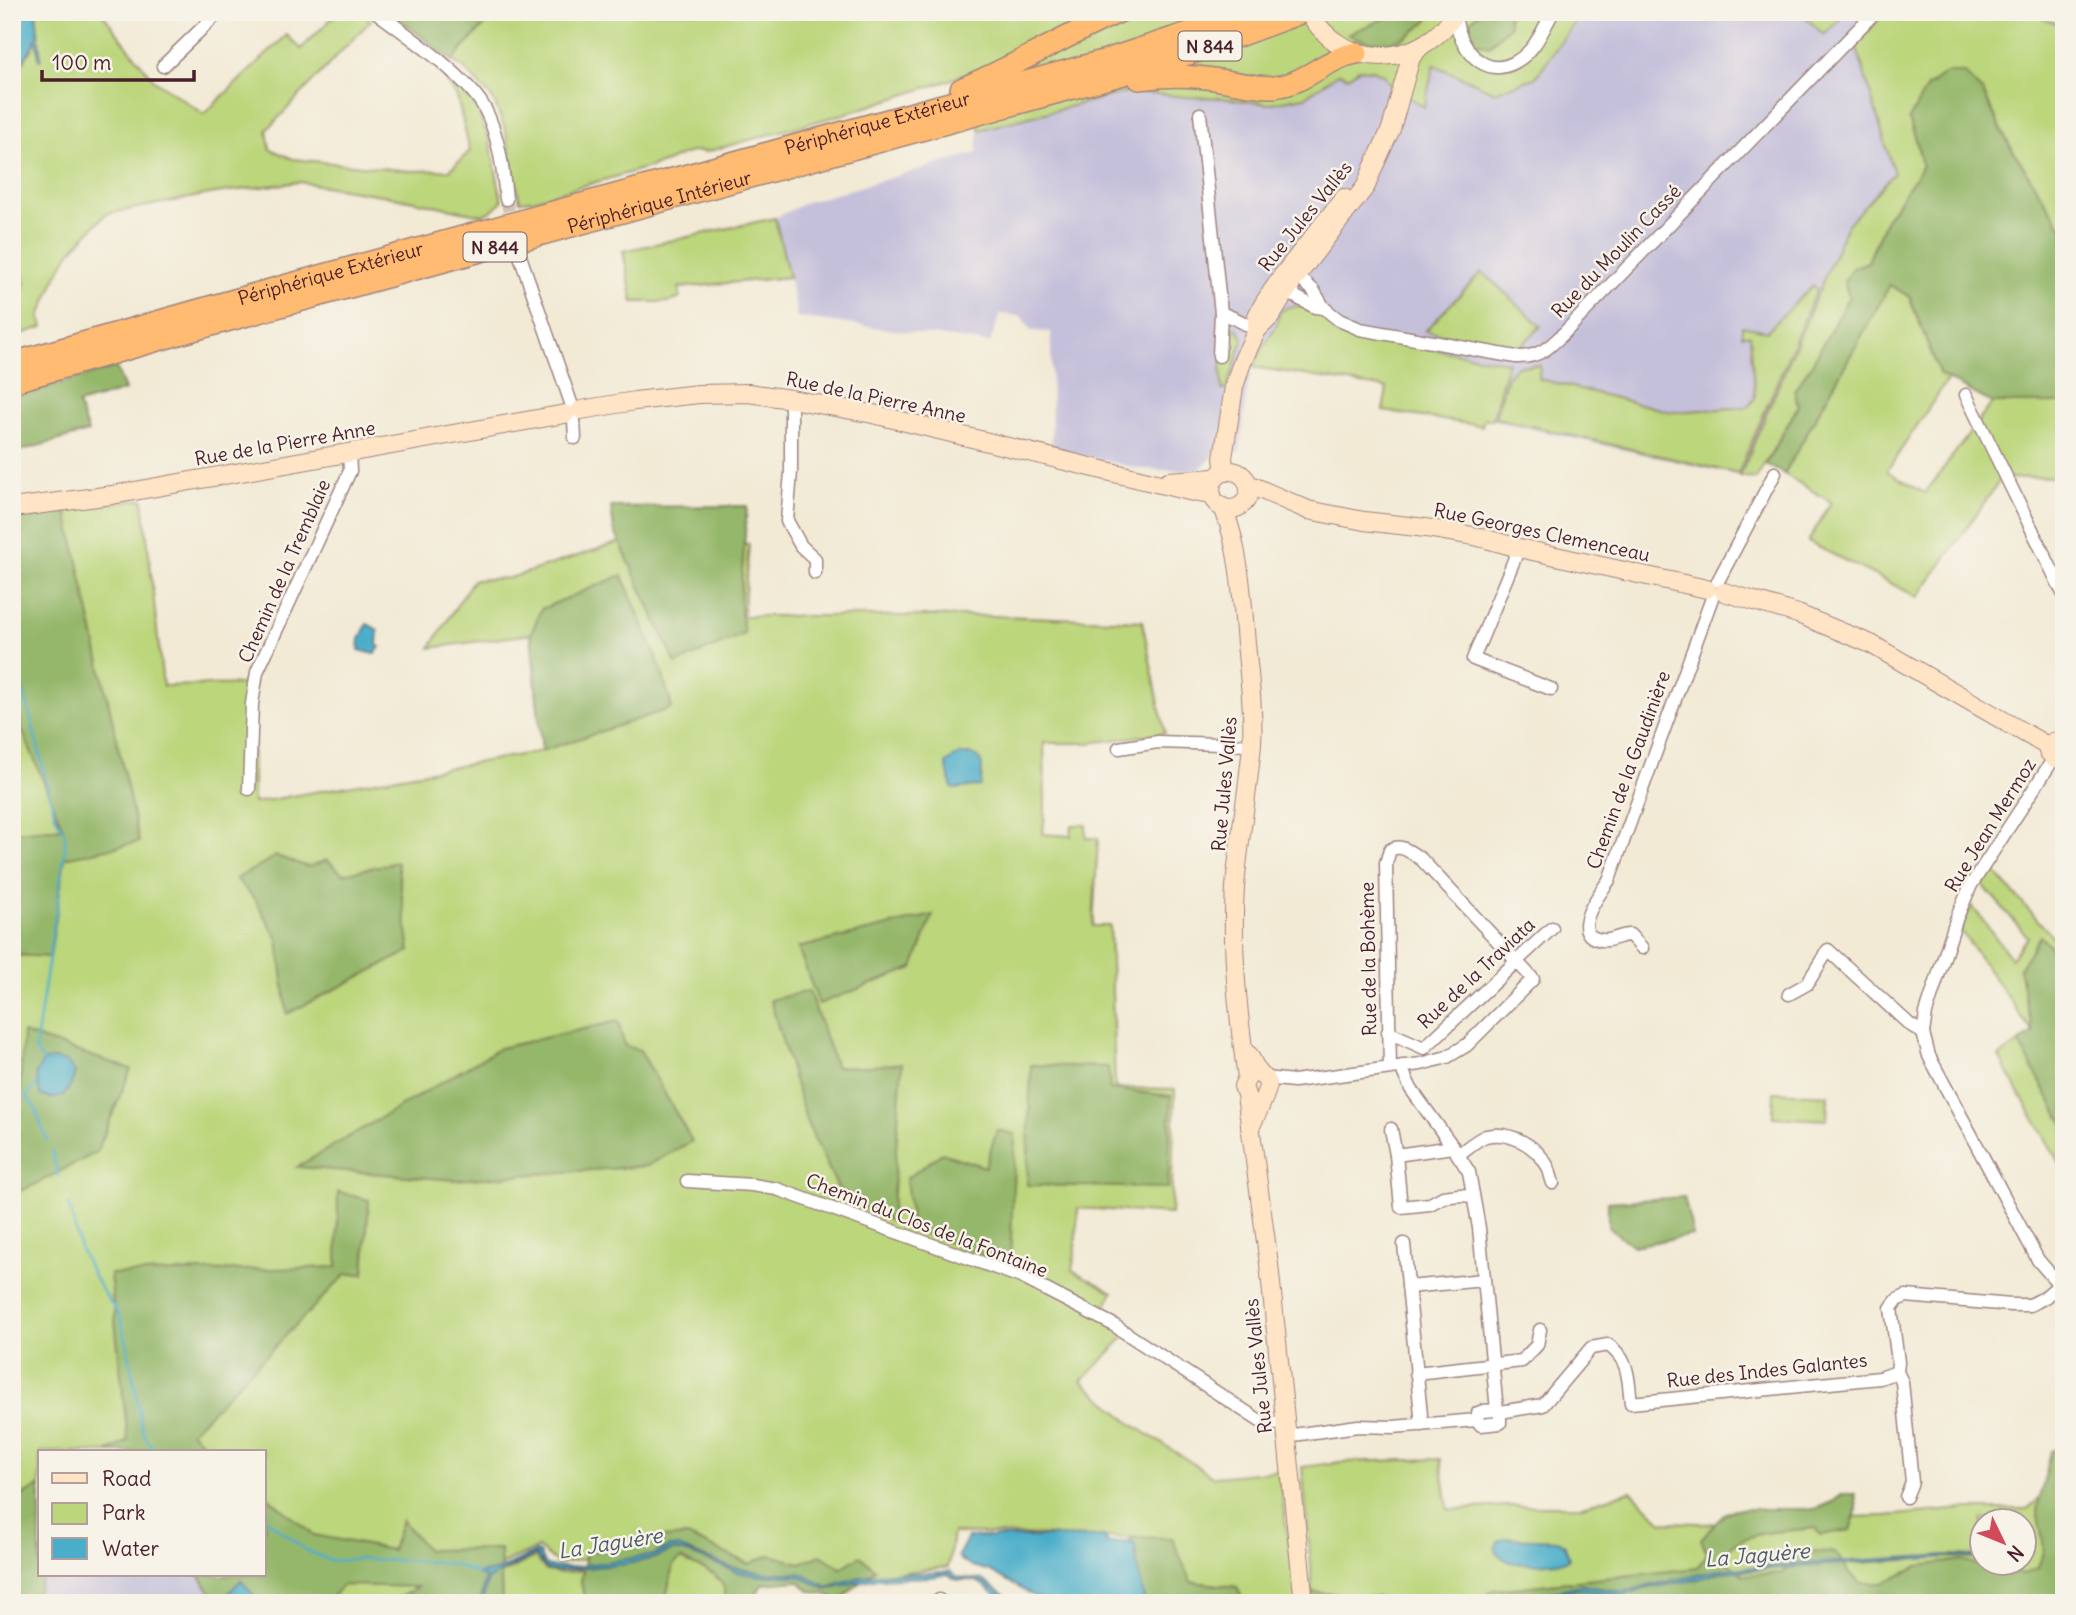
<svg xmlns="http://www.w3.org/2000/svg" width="2076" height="1615" font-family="Delius,sans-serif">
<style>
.industrial{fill:#c5c0da}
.green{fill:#bcd67b;stroke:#837a53;stroke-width:2;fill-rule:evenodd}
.forest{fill:#95b76b;stroke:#706b4b;stroke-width:2}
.water{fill:#4aadc9;stroke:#4a667a;stroke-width:2}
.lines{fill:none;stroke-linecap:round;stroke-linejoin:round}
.stream{stroke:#4aadc9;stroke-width:2.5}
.street-tunnel{stroke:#d0c1b3;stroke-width:12;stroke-dasharray:12 6;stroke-linecap:butt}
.street-casing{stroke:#9e8480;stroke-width:15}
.secondary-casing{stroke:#9e8480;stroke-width:20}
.highway-casing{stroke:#9e8480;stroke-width:24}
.street{stroke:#fff;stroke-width:12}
.secondary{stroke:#ffe4c6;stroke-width:18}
.highway{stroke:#ffbb71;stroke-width:21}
.labels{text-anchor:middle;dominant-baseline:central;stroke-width:5;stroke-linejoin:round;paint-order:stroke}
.shield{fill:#f7f3e8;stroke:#7e5f64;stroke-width:2}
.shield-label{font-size:18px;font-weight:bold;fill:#4a1f2b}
.street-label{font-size:19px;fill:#4a1f2b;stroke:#f7f3e8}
.water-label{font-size:21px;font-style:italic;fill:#4a586a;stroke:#f7f3e8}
</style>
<rect width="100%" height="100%" fill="#f7f3e8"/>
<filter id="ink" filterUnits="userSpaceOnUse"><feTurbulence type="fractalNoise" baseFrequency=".0143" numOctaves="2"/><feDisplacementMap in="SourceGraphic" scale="14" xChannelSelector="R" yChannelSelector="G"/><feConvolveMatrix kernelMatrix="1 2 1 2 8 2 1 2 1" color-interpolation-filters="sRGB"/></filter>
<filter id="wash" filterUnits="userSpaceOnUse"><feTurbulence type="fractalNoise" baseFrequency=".00686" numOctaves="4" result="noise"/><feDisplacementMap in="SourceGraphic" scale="28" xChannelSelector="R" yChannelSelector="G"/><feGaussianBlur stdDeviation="1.57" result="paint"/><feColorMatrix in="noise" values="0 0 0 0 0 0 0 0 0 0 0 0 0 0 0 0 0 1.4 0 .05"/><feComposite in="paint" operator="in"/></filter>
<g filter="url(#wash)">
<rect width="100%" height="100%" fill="#f2ead5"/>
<g class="industrial">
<path d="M1582,12H1885L1856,45L1894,173L1847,225L1740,476L1492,420L1508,362L1362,337L1344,330L1306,306L1280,312L1277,324L1252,367L1246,395L1240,452L1217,453L1198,471L1141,469L1052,448L1051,332L1031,331L1021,316L1000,314L990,343L797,317L789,277L775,218L807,202L977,153L979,130L1130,91L1186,97H1305L1339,73L1359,69L1372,70L1384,75L1391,86L1434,65L1495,92L1571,26Z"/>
<path d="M43,1575H199L208,1586L210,1603H34Z"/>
</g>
<g class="green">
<path d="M36,12H101L154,80L204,114L287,35L301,49L338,12H358L371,20L267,130L270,149L293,159L411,171L450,170L470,151L457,97L444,77L474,103L490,141L502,201L490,212L482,215L394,197L299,182L215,193L106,214L70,252L58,273L40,316L43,327L12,337V124L17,121L19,69L31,50L37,37L39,59L41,58Z"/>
<path d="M496,12H1582L1535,78L1495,92L1434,65L1424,107L1391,86L1384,75L1372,70L1359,69L1348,77L1339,73L1305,97L1267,104L1222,98L1186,97L1130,91L979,130L972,71L950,80L854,111L706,152C692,149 679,156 667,162L533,200L520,201L505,129L493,99L462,66L452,61Z"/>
<path d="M1800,12H1847L1824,35Z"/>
<path d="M1885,12H2042L2043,19L2064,25V231L2007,141L1983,92L1917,143L1922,165L1915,178L1885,221L1868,262L1852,268L1849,297L1811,366L1795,390L1798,406L1756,479L1740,476L1847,225L1894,173L1856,45Z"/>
<path d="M775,218L789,277L679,288L680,298L670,302H633L623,251Z"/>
<path d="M1482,272L1541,326L1517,350L1425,331Z"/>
<path d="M1890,284L1909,297L1940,375L1948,379L1887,471L1925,493L1992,403H2064V476L2001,479L1918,597L1808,542L1831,502L1784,474Z"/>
<path d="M1813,285L1817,289L1738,474L1495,418L1507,377L1517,366L1540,365L1539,379L1672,412L1748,407L1755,398L1750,335H1742V326L1767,331Z"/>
<path d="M1299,306H1306L1344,330L1362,337L1508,362L1492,420L1484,418L1482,426L1383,411L1387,388L1252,367L1277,324L1280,312L1288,307Z"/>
<path d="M1232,328L1239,330L1243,339L1227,389L1222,390L1221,363L1225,360V338Z"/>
<path d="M143,499L163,686L252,684L253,803L542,751L531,634L430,648L473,580L510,578L617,543L749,544L743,616H996L1142,621L1165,733L1088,743H1044L1045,808L1043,834L1071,836L1072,825H1086V838H1098L1093,926H1110L1115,1088L1175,1089L1171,1214L1078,1208L1075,1254L1072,1270L1113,1292L1103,1311L1132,1329L1082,1381L1132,1424L1214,1477L1278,1471L1298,1603H1244L1237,1587L1191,1582L1138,1538L953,1533L948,1567L838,1579L745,1567L674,1543L558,1564L538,1548L491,1569L327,1552L264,1499V1452H40V1553L12,1585V513Z"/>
<path d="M1991,868L2061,946L2064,944V1171L1999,1057L2033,1033L1960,930L1972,906L2011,958L2028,937L1982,884Z"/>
<path d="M1774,1092L1828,1095L1827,1120L1773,1117Z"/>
<path d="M1441,1459L1448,1510L1506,1506H1582L1631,1491L1662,1522L1733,1524L1819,1518L1884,1516L1964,1509H2027L2046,1493L2064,1603H1312L1311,1566L1302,1467L1340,1462ZM1982,1520H2024V1562H1982Z"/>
<path d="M283,1537L497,1576L535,1557L546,1571L561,1573L611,1567L672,1553L724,1571V1603H220L264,1575Z"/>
</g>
<g class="forest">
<path d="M390,12H496L452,61Z"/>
<path d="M1400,12H1435C1410,41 1384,52 1348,34Z"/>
<path d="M1480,12H1512L1508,17L1510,25L1489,46L1470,40V21Z"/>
<path d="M1946,73H1964L1983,92L2007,141L2064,231V403H1992L1940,375L1910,297L1890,285L1784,474L1766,464L1798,406L1794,390L1811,366L1849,297L1844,282L1852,268L1868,262L1885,221L1915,178L1922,165L1917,143L1909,119L1927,87Z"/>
<path d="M116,367L125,390L78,404L88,432L12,453V397Z"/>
<path d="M747,506L740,602L744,634L676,664L614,530L611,507Z"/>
<path d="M67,512L139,842L65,858L50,957L12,955V832L63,828L22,730L12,691V519Z"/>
<path d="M622,575L660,666L672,708L542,751L531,634L541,609Z"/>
<path d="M276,856L308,867L327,860L343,874L397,862L410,951L287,1014L278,939L254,898L236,879Z"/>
<path d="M933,915L913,968L819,1004L798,948Z"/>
<path d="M2040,936L2060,955L2064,953V1125L2019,1043L2033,1033L2019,969Z"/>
<path d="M809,991L836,1067H861L902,1063L891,1221L843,1199L807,1123L770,1000Z"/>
<path d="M618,1021L625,1046L640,1050L692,1141L647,1166L455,1180L297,1167L500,1048Z"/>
<path d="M23,1033L131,1069L97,1152L34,1185L12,1194V1161L16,1160Z"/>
<path d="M1031,1065L1108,1067L1110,1089L1171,1096L1168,1188L1027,1185Z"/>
<path d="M997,1130L1015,1134L1010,1265L912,1229L906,1179L942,1153L985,1167Z"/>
<path d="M338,1192L369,1200L364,1274H346L191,1432L214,1452H107L128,1441L110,1274L337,1267Z"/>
<path d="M1684,1197L1693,1235L1633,1246L1608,1227V1202Z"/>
<path d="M2060,1448L2064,1449V1603H1474L1493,1590L1697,1568L1707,1554L1701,1539L1724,1514L1735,1509H1815L1832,1502L1843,1494H1855L1857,1509L1850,1530L1820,1535L1815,1528C1785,1532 1751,1529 1727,1549L1725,1560L1743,1575L1782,1573L1798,1557L1814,1551L1835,1553L1841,1558L1850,1574L1860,1583H1883L1920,1566L1962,1560L1999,1571L2024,1574L2038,1568L2044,1547L2037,1510L2051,1451Z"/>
<path d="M40,1486V1575H43L34,1603H12V1501Z"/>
<path d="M264,1494L314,1535L392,1550L402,1520L427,1550L500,1549L502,1603H399L395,1600L417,1587L343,1585L326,1603H218L199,1575H264Z"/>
<path d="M687,1536L749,1564L770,1555L800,1563L821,1555L841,1568L860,1556L875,1569L847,1594L841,1603L831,1596L811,1591L798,1581L762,1584L756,1595L734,1603H724L725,1588L714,1574L681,1559L673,1565L665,1603H585L581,1582L586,1553L662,1538Z"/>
<path d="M1131,1537L1172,1538L1191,1582L1237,1587L1244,1603H1144Z"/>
<path d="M1312,1592L1438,1603H1313Z"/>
</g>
<g class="water">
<path d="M12,12H36L41,59L39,60L36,39L19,69L17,121L12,124Z"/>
<path d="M12,268H20C29,282 24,291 12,300Z"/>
<path d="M367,624L375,628L378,631L377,645L380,647L375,654L359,650L360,639Z"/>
<path d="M968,754C986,757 982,769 981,783L980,786L954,789L951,786L946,763L958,755Z"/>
<path d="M54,1059L66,1062L75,1072C71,1090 61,1105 40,1095L36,1074L43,1061Z"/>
<path d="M968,1537H1105L1106,1543L1132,1542L1135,1546L1137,1565L1145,1603H1052L1034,1596L990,1571L969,1565L961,1560L958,1556Z"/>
<path d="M1508,1538L1558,1540L1565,1545L1569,1558L1566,1561C1550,1562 1532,1566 1516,1563C1498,1561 1485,1542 1508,1538Z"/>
<path d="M669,1547H678L730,1567L762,1573H800L828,1587C845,1581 864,1575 882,1574C905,1572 927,1575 950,1571L958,1577L982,1580L1016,1603C998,1603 991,1586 975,1581C963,1578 959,1584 948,1574L932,1577L873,1579L826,1589L798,1576H759L736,1572L691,1554L673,1550L655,1558L626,1564L556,1571L547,1570L535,1555L488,1579L482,1603H480L485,1577L478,1575L479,1573C500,1574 517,1559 536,1552L539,1553L544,1563L550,1567H573L654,1555Z"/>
<path d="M1946,1555L1981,1556V1558L1951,1557L1721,1572L1699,1579L1644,1589L1622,1596L1576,1589L1545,1596L1493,1603L1518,1595L1544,1593L1581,1585L1622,1592L1723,1569Z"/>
<path d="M241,1580L253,1595L246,1603H236L227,1595Z"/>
</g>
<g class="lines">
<g class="stream">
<path d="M12,655L27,703L55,816L65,834V850L35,1050L43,1061"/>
<path d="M37,1084L26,1096L35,1108L47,1141"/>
<path d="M52,1151L58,1176"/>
<path d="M69,1205L80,1249L98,1284L119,1315L127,1343L143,1433L149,1443L157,1451"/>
<path d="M152,1452L166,1450L176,1452"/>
<path d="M264,1517L304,1549L330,1561L358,1559L436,1562L455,1565L479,1574"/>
</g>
</g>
</g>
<g filter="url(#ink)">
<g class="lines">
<path class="street-tunnel" d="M506,199L513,229"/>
<defs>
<g id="street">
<path d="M376,12C406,34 469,78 485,109C499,136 503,169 506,199"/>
<path d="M1455,15C1458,45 1483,82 1517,61C1535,51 1543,29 1553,12"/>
<path d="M163,66L219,12"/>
<path d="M1200,114L1221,313L1219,356"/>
<path d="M520,256L571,403"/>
<path d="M1291,281L1302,280L1313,290L1324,308L1315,307L1294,296L1292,282"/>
<path d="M1324,308L1339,320L1360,329L1516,357C1539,358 1550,347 1565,332L1875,12"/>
<path d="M1221,313L1236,319L1257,330"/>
<path d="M1966,395L2064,595"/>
<path d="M791,399V472L787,521L801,546L815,559V573"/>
<path d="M574,420L575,438"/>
<path d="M1519,548L1473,659L1551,689"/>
<path d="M1718,581L1775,473"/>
<path d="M1119,748L1158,742L1252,745"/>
<path d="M2054,758L1971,885L1957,917L1926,1013L1923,1033L1929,1056L2038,1260L2063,1289"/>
<path d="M249,789L252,704L257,672L350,471L349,453"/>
<path d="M1642,948L1630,935C1621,934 1612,942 1602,940C1567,935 1599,895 1609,880L1712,598"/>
<path d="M1789,994L1807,984L1828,950L1909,1024L1923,1033"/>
<path d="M1388,1032L1424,1048L1552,928"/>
<path d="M1402,1066L1404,1074L1411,1089L1453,1147L1469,1172L1479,1228L1497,1410"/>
<path d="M1265,1078L1294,1081L1421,1064L1447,1057L1467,1045L1533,979L1421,859C1411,853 1401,843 1390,850L1386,863L1390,1068"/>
<path d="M1391,1129L1396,1155"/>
<path d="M1453,1147L1396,1155L1401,1207L1430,1204L1443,1197L1459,1195L1473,1196"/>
<path d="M1458,1155C1466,1149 1477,1139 1486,1136C1510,1130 1537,1146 1548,1167C1550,1172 1551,1178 1553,1183"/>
<path d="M687,1181L752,1185L777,1189L1021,1277L1112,1324L1260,1421L1271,1424L1285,1423"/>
<path d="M1404,1244L1422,1425"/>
<path d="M1408,1287L1484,1280"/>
<path d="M1897,1372L1902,1382L1912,1482L1906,1497"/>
<path d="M1416,1373L1522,1361L1537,1345L1540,1330"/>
<path d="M1497,1410L1500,1412V1423L1481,1425L1477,1420L1478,1413L1483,1411Z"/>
<path d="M1500,1412L1543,1405L1591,1348L1608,1345C1630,1360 1628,1379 1631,1403L1880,1378L1897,1372L1898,1362L1891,1308L1897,1300L1906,1296L2011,1305H2030L2044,1298L2059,1285"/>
<path d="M1286,1436L1358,1426L1393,1427L1477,1420"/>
<path d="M939,1600V1603"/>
</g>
<g id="secondary">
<path d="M1309,12C1342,72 1422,69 1456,12"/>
<path d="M1257,330V316L1264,303L1283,275L1344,198"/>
<path d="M581,410L635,401L699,394L748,393L791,399L873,414L1193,492L1212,495"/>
<circle cx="1230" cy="490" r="19"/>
<path d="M1225,472L1223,458L1234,387L1242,362L1257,330L1271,316L1292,282L1366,186L1373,168L1391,129L1411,57L1420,47"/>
<path d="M1168,481L1215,478"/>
<path d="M1248,484L1308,510L1364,521L1426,528L1479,537L1519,548L1707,589"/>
<path d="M1223,507C1240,550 1242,597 1246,643C1249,676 1254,711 1252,744C1248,792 1239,839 1235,887C1231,950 1238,1015 1247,1078"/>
<path d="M12,508L112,495L565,414"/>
<path d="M1724,592L1798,614L1871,644L2049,747"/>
<path d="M2064,744L2059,741L2053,742L2048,751L2054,758H2059L2064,755"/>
<path d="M1249,1055C1252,1061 1256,1070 1261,1075C1265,1079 1266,1077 1268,1084C1269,1089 1254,1120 1250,1127"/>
<path d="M1247,1078L1243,1086L1246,1095L1269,1264L1304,1603"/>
</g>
<g id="highway">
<path d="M1139,79C1167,75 1192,75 1220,80C1237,83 1256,87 1273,87C1305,85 1325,58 1357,53"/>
<path d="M961,89C1015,66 1065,36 1119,12"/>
<path id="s1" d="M12,363L273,289L1106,60L1253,12"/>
<path id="s2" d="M12,382L197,329L1117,76L1195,52L1303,12"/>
</g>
</defs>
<use href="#street" class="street-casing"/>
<use href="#secondary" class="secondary-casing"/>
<use href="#highway" class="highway-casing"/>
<use href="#street" class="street"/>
<use href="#secondary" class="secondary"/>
<use href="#highway" class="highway"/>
</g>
</g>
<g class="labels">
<g class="shield">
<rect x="1178.5" y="31.5" width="63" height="29" rx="5"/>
<rect x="463.5" y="232.5" width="63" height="29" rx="5"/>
</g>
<g class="shield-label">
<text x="1210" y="46">N 844</text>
<text x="495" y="247">N 844</text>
</g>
<g class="street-label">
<text stroke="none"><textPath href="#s1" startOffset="898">Périphérique Extérieur</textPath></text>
<text stroke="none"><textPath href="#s2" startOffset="672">Périphérique Intérieur</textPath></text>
<text transform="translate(1305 216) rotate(-51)">Rue Jules Vallès</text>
<text transform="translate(1616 251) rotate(-46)">Rue du Moulin Cassé</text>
<text stroke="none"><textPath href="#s1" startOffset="331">Périphérique Extérieur</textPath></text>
<text transform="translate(876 397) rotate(12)">Rue de la Pierre Anne</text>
<text transform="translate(285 443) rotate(-10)">Rue de la Pierre Anne</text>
<text transform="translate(1542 532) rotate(12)">Rue Georges Clemenceau</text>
<text transform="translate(284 571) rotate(-66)">Chemin de la Tremblaie</text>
<text transform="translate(1628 770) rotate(-70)">Chemin de la Gaudinière</text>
<text transform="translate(1224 784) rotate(-85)">Rue Jules Vallès</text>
<text transform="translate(1990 825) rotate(-58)">Rue Jean Mermoz</text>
<text transform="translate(1368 959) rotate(-91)">Rue de la Bohème</text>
<text transform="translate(1476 973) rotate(-43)">Rue de la Traviata</text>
<text transform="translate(927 1225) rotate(21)">Chemin du Clos de la Fontaine</text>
<text transform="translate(1258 1366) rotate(-96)">Rue Jules Vallès</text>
<text transform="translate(1767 1370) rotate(-6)">Rue des Indes Galantes</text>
</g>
<g class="water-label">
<text transform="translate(610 1543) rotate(-9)">La Jaguère</text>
<text transform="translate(1757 1555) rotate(-5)">La Jaguère</text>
</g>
</g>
<rect width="2076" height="1615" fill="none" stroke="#f7f3e8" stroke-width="42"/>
<rect x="38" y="1450" width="228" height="126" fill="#f7f3e8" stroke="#b29e9c" stroke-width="2"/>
<rect x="52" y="1473" width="35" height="10" fill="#ffe4c6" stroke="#b29e9c" stroke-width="2"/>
<text x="102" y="1486" font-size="21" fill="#4a1f2b">Road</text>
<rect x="52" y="1503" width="35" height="21" fill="#bcd67b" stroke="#b29e9c" stroke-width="2"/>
<text x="102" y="1520" font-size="21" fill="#4a1f2b">Park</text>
<rect x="52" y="1538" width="35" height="21" fill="#4aadc9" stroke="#b29e9c" stroke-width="2"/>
<text x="102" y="1556" font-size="21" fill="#4a1f2b">Water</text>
<g transform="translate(2003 1542) rotate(133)"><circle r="33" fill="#f7f3e8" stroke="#b29e9c" stroke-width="2"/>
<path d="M0-5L12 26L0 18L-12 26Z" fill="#d1495b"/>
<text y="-10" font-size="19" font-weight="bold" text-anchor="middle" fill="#4a1f2b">N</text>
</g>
<path d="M42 70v10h152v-10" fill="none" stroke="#4a1f2b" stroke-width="3.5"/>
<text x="52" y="70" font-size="21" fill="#4a1f2b" stroke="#f7f3e8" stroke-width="5" paint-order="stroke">100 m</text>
</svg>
